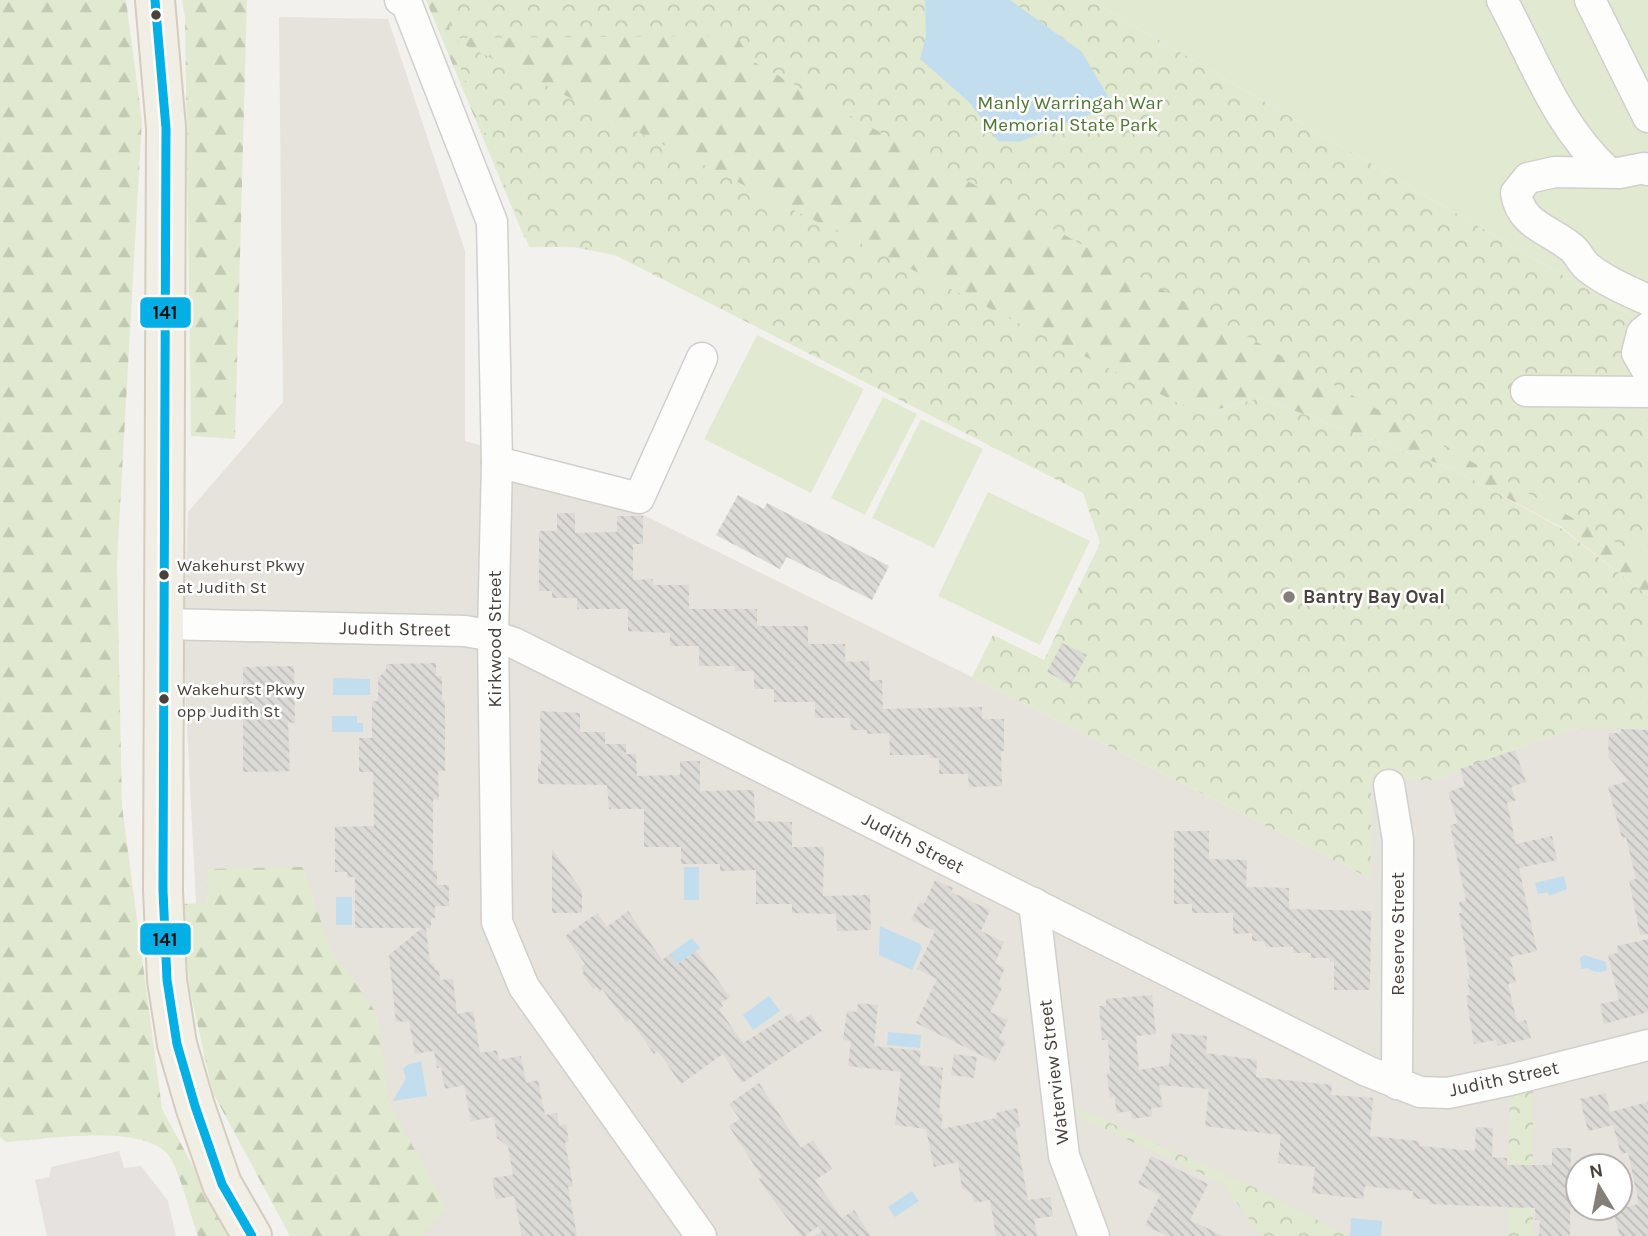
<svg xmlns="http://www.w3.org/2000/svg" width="1648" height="1236" font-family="Karla,sans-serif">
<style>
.residential{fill:#e6e2dc;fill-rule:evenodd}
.grass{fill:#e1ead0}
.forest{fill:url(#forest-firs)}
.park{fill:url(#park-crowns)}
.parking{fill:#e5e2df}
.water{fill:#c2dded}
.building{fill:url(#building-back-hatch)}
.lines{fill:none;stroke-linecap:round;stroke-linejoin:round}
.minor-casing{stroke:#d1cfcc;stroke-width:33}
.major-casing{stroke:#d4ccbc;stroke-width:42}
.minor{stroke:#fdfdfc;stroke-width:30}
.major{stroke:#f1eee6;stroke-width:38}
.bus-1-casing{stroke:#fff;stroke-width:14}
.bus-1{stroke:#04afe6;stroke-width:9}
.bus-dot{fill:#49423a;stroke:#fff;stroke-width:2.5}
.poi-dot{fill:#847f79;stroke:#fff;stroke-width:2.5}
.labels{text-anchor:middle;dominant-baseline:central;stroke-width:5;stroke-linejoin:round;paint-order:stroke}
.bus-label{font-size:17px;fill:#49423a;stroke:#fff;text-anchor:start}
.park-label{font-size:19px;fill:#4e7730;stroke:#fff}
.poi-label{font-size:19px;font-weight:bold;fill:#49423a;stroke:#fff;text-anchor:start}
.street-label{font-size:19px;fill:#49423a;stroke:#fff}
.line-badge{stroke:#fff;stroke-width:2.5}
.pale-badge-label{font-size:19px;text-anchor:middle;font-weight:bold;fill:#111}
</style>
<defs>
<pattern id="forest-firs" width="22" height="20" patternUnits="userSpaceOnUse" patternTransform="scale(1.75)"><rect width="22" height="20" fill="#e1ead0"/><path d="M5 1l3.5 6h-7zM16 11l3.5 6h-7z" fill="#c3cab3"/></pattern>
<pattern id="park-crowns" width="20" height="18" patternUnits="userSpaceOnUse" patternTransform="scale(1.75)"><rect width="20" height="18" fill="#e1ead0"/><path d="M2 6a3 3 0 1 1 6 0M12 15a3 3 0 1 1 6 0" fill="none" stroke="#c3cab3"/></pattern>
<pattern id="building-back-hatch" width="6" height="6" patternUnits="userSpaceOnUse" patternTransform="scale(1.75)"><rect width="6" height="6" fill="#dcdad6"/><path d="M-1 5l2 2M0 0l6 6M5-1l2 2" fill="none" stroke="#bebcb8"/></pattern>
</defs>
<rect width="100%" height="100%" fill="#f3f1ee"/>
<path class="residential" d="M279,17L388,19L465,251V441L530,459L972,677L1371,879V780H1435L1571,729H1648V1236H314L204,1058L183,648L188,512L283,402ZM1578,1166H1620V1208H1578Z"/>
<g class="grass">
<path d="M1090,0H1648V325Z"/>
<path d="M757,335L864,389L811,493L704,439Z"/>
<path d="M883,397L917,414L865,515L831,498Z"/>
<path d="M921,419L983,449L934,548L872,518Z"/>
<path d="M988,492L1090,541L1040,645L938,596Z"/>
</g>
<g class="forest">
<path d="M0,0H126L142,120L117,561L122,806L162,1109L231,1236H198C190,1214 182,1179 171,1159C150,1121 44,1140 6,1142L0,1137Z"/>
<path d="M182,0H247L235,439L191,436L185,18Z"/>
<path d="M426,0H1031L1648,480V596L1561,527L1455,470L1260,398L1200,414L758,284L524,237Z"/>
<path d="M303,867L329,946L377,1014L389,1103L447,1209L422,1236H290L213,1093L190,991L182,904L206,903L208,869Z"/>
</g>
<g class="park">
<path d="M457,0H1090L1648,325V560L754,62L736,36L451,38L1200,414L1260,398L1455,470L1561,528L1648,596V729H1571L1435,780H1371V879L972,677L993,635L1044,660L1100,543L1083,493L599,247H529L449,37L451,3Z"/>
<path d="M1533,1074V1236H1508L1510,1080Z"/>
<path d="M1057,1099L1262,1191L1348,1236H1262L1222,1183L1059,1108Z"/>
</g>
<path class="parking" d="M119,1151L124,1168L141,1166L168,1201L176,1236H47L35,1180L49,1177L51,1167Z"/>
<g class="water">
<path d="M925,0H1010L1082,52L1113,105L1019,142L998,141L970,103L920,59L926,36Z"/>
<path d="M333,678L370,679V695H333Z"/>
<path d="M332,716H357V723H363V732H332Z"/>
<rect x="684" y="867" width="15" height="33"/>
<path d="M1564,876L1567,889L1549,896L1548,892L1538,894L1535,883Z"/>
<rect x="336" y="897" width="16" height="28"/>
<path d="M880,926L920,944L922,948L912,970L879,955Z"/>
<path d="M692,938L700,948L678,964L670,954Z"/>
<path d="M1584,955L1606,962L1607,970C1602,973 1592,973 1588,968L1581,969L1580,958Z"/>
<path d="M769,996L780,1011L753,1030L743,1015Z"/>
<path d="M888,1032L921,1035L920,1048L887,1045Z"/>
<path d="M421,1061L427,1096L393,1101L406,1078L403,1069L407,1065Z"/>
<path d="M912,1191L919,1201L895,1217L888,1207Z"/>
<path d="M1351,1218L1382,1221L1381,1236H1350Z"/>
</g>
<g class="building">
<path d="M738,495L764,509L767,503L889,566L872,600L787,557L780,569L716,535Z"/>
<path d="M557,513H575V533L617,532V516H643V544H633V580L653,579V585H689V609H757V626H808V644H845V662L869,661L870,681L882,680L883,709L982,707V719H1004V751H1001L1002,786L969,787L968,774H939V758H930V755H890L889,733L867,734V730H851L850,718H815V702H774V689H754V671H735V666H699V646H670V633L628,631V609H577V598H552V591H539V531H557Z"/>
<path d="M1062,643L1087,655L1071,685L1047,672Z"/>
<path d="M436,663V676H442V701H445V771H438L439,800L433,799V871H437V885H449V906H435V918H431V928H426L430,964L434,963L435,970H439L440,980L453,979L457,1014L473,1011L480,1053L497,1050L499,1060L521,1056L526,1083L538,1080L545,1115L557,1113L559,1126L566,1124L569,1142H565L573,1186L568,1187L577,1236H522L514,1196L496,1199L492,1178L513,1175L508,1146L497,1138L494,1117L471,1121L464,1085L445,1089L441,1067L437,1068L434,1051L415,1054L409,1021L396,1022L389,955L422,928H355V877H347V872H335V827L374,826L373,772H359V738H372V701H378V678L386,670V664Z"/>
<path d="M294,666L295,723L288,722L290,771L243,772V667Z"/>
<path d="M540,711L580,713V732H605V744H626V754H636L637,776L680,775V761H700V791L754,790L755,821L792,822V847H824L823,896L870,895L871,930L837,931L836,914L792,913V904H756V870L720,871V864H681V847H644V809H609L607,785L538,784V764H541Z"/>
<path d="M1621,729L1648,730V934L1640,935L1629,880L1636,879L1626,837L1622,838L1608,787L1628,781L1608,756L1609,733H1621Z"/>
<path d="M1515,750L1526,782L1511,787L1516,800L1507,803L1516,844L1552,836L1557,860L1519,868L1537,951L1510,957L1516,982L1508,984L1517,1022L1526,1020L1531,1038L1498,1046L1496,1040L1474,1044L1466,996L1470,995L1467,979L1470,978L1459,913H1462L1459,902L1466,901L1450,825L1458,823L1448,792L1465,786L1460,769Z"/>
<path d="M1174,831H1209V859L1247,860L1246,887L1289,888V909L1371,911L1370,990H1334V962H1330V958H1311V953H1293V947H1266L1264,941H1252V933L1233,934V913H1192V904H1174Z"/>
<path d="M552,849L582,891V913H552Z"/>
<path d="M935,880L953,888L951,892L990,910L981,931L1004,942L995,963L1005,968L998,984L1002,988L990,1012L1008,1020L999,1038L1006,1041L995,1062L916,1023L937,979L917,969L935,931L911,920L920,902L924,904Z"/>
<path d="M628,911L662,960L670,954L678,964L696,951L730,997L721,1003L723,1006L719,1009L743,1043L791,1013L797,1023L811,1014L822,1031L742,1083L723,1054L681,1084L658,1051L654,1054L630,1019L626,1022L602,989L599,992L596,987L593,989L582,973L584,972L581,967L585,964L565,936L597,913L607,927Z"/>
<path d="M1648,939V1012L1604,1024L1600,1004L1619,1000L1608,955L1618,953L1617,946Z"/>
<path d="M1152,995L1156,1034L1136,1036L1139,1070L1169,1065L1172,1033L1207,1036L1206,1053L1257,1060L1256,1077L1332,1085L1331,1095L1373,1098L1370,1136L1419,1141V1146L1475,1151L1476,1127L1493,1128L1492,1157L1507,1158V1165H1552V1148H1571L1570,1236H1539L1540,1220H1535V1208L1429,1204V1200L1413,1198V1191L1365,1186L1363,1199L1312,1193L1315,1167L1278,1163L1281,1135L1205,1126L1209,1089L1159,1085L1163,1107L1151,1108L1152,1116L1132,1119L1131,1111L1117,1113L1114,1096L1110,1097L1107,1074L1110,1073L1108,1040H1102L1099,1006H1106V999Z"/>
<path d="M858,1003L878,1005L874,1046L921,1051L919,1065L943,1068L939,1114H943L941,1129L997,1118L996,1113L1017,1108L1020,1127L1015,1129L1028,1200L1050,1197L1053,1216L1034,1219L1037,1236H996L990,1200L974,1203L972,1194L962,1188L958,1162L934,1167L926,1129L895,1125L901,1072L848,1066L851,1041L843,1040L847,1011L857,1012Z"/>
<path d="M954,1054L977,1057L974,1078L951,1075Z"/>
<path d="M759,1083L801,1148L813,1140L832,1169L815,1180L842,1218L854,1210L871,1236H815L822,1231L818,1226L805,1236H801L771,1197L759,1179L762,1177L729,1126L740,1119L729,1104Z"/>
<path d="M1606,1093L1610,1112L1648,1102V1236H1620L1613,1210L1639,1204L1628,1152L1621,1154L1613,1125L1588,1131L1580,1099Z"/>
<path d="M1151,1156L1208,1184L1190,1220L1223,1236H1167L1145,1225L1160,1195L1138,1184Z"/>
</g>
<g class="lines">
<defs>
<g id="minor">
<path d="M400,0L406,2L492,222L497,462L493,636L497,922L524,987L701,1236"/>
<path d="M1502,0C1535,61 1556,124 1608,172"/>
<path d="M1590,0L1648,117"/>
<path d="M1648,170L1644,168L1619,173L1555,172L1528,178L1516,193C1521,226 1550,229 1572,248C1579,254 1582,264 1590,269C1607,282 1628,291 1648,300"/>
<path d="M1648,328L1642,333L1637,353L1648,372"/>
<path d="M1526,391L1648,392"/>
<path d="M497,462L639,498L702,358"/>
<path d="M163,624L465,631L493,636L514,643L1367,1071L1420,1092L1448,1093L1510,1080L1648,1045"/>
<path d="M1389,785L1398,840L1397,1084"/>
<path d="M1034,903L1064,1156L1094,1236"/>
</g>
<path id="major" d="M155,0L166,128L163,890L167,980L177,1044L195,1106L222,1184L252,1236"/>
</defs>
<use href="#minor" class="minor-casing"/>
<use href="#major" class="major-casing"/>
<use href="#minor" class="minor"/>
<use href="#major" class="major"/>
<defs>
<path id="bus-1" d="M155,0L166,128L163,890L167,980L177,1044L195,1106L222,1184L252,1236"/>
</defs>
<use href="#bus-1" class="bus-1-casing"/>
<use href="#bus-1" class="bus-1"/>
</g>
<g class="bus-dot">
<circle cx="156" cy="15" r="6"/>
<circle cx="164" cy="575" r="6"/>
<circle cx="164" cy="699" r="6"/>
</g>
<circle class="poi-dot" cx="1289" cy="597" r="7"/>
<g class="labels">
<g class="bus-label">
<text x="177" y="565">Wakehurst Pkwy<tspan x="177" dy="22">at Judith St</tspan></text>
<text x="177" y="689">Wakehurst Pkwy<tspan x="177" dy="22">opp Judith St</tspan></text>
</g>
<g class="park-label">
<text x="1070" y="103">Manly Warringah War<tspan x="1070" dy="22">Memorial State Park</tspan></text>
</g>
<g class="poi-label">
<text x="1303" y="597">Bantry Bay Oval</text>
</g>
<g class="street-label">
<text transform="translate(395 629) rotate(1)">Judith Street</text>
<text transform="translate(495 639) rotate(-90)">Kirkwood Street</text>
<text transform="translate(913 843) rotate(27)">Judith Street</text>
<text transform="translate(1398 934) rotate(-90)">Reserve Street</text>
<text transform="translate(1054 1072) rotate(-97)">Waterview Street</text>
<text transform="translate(1504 1079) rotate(-12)">Judith Street</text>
</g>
</g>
<g class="line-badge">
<rect x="139" y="296" width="53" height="33" rx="7" fill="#04afe6"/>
<rect x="139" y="922" width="53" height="34" rx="7" fill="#04afe6"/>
</g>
<g class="pale-badge-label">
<text x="165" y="319">141</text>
<text x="165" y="946">141</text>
</g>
<g transform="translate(1599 1187) rotate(350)"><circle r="33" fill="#ffffff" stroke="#b6b3b0" stroke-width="2"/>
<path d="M0-5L12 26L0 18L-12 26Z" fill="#847f79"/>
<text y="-10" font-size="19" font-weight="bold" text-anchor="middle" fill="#49423a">N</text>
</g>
</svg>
